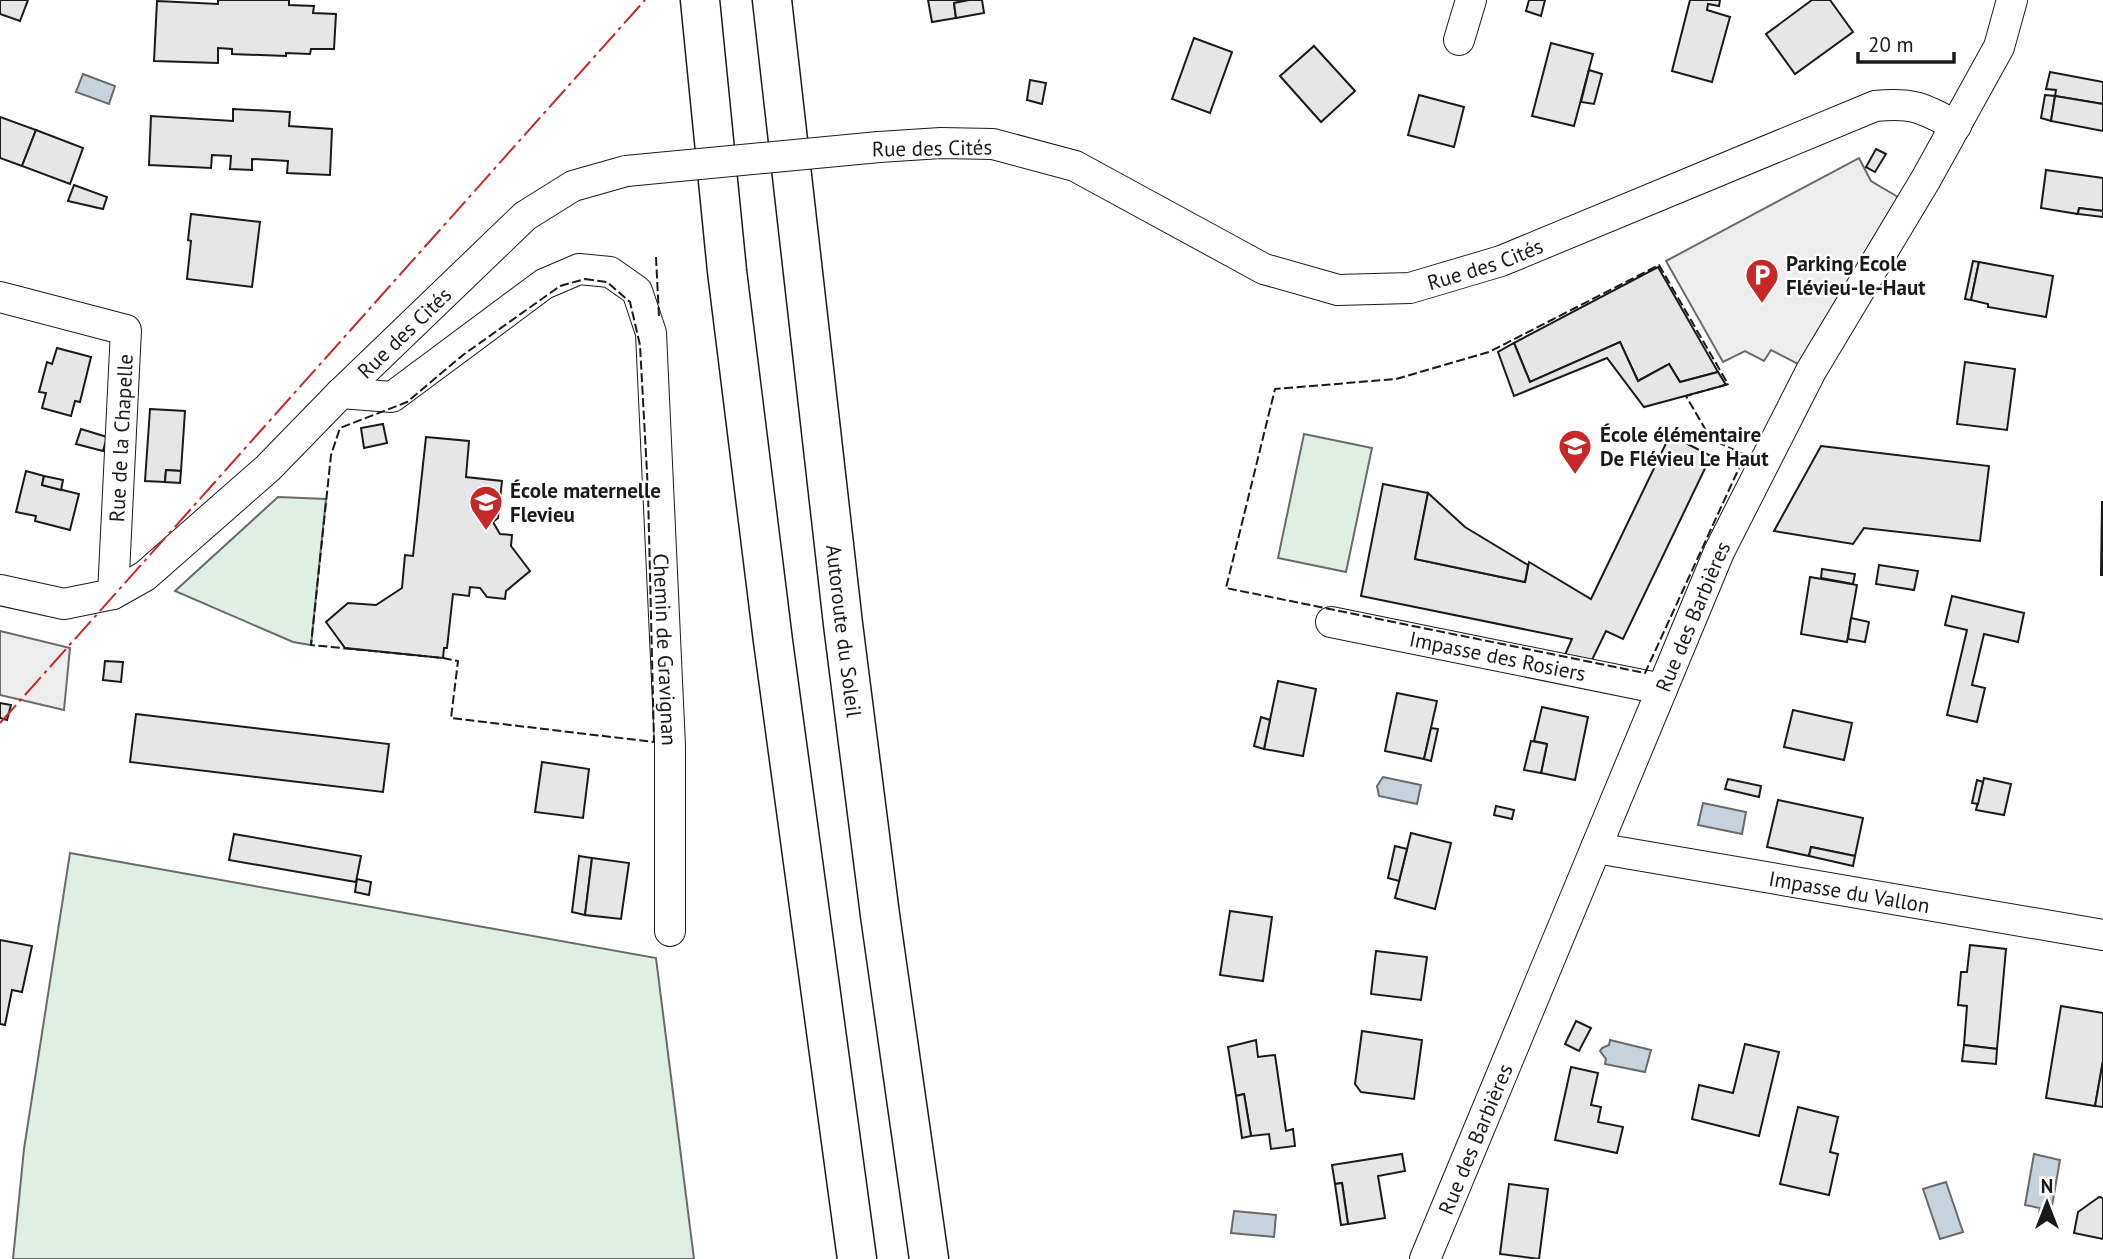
<svg xmlns="http://www.w3.org/2000/svg" width="2103" height="1259" font-family="'PT Sans',sans-serif">
<style>
.green{fill:#e0efe3;stroke:#6a6a6a;stroke-width:2}
.parking{fill:#ededed;stroke:#6a6a6a;stroke-width:2}
.water{fill:#c6d2dc;stroke:#6a6a6a;stroke-width:2}
.building{fill:#e6e6e6;stroke:#1a1a1a;stroke-width:2}
.lines{fill:none;stroke-linecap:round;stroke-linejoin:round}
.minor-casing{stroke:#1a1a1a;stroke-width:32}
.motorway-casing{stroke:#1a1a1a;stroke-width:41}
.minor{stroke:#fff;stroke-width:30}
.motorway{stroke:#fff;stroke-width:38}
.minor-bridge-casing{stroke:#1a1a1a;stroke-width:32;stroke-linecap:butt}
.minor-bridge{stroke:#fff;stroke-width:30}
.fence{stroke:#1a1a1a;stroke-width:2;stroke-dasharray:9 3.5;stroke-linecap:butt}
.power{stroke:#c62828;stroke-width:2;stroke-dasharray:24 5 3.5 5;stroke-linecap:butt}
.labels{text-anchor:middle;dominant-baseline:central;stroke-width:5;stroke-linejoin:round;paint-order:stroke}
.street-label{font-size:21px;fill:#1a1a1a;stroke:#fff}
.poi-label{font-size:21px;font-weight:bold;fill:#1a1a1a;stroke:#fff;text-anchor:start}
</style>
<rect width="100%" height="100%" fill="#fff"/>
<g class="green">
<path d="M1304,434L1372,448L1346,572L1278,558Z"/>
<path d="M278,497L326,499L311,645L293,642L175,591Z"/>
<path d="M70,853L656,958L694,1259H13L24,1149Z"/>
</g>
<g class="parking">
<path d="M1859,158L1871,181L1898,197L1798,364L1771,350L1764,361L1745,351L1723,362L1666,261Z"/>
<path d="M0,631L70,648L64,710L0,695Z"/>
</g>
<g class="water">
<path d="M83,74L115,86L109,104L76,92Z"/>
<path d="M1383,777L1421,785L1417,804L1379,796L1377,786Z"/>
<path d="M1703,803L1746,812L1742,834L1698,825Z"/>
<path d="M1610,1040L1651,1050L1645,1072L1605,1064L1606,1059L1600,1051L1602,1048L1609,1045Z"/>
<path d="M2034,1154L2060,1160L2050,1217L2039,1215L2040,1208L2025,1205Z"/>
<path d="M1946,1182L1963,1232L1940,1239L1923,1189Z"/>
<path d="M1234,1211L1276,1215L1274,1237L1231,1233Z"/>
</g>
<g class="building">
<path d="M0,0H28L20,21L0,14Z"/>
<path d="M218,0H289V5L314,6L313,13L336,14L334,49H311L310,54L286,53V56L232,54V49L218,48V63L154,61L157,1L218,4Z"/>
<path d="M928,0H969L954,3L956,18L932,22Z"/>
<path d="M969,0H982L984,13L956,18L954,3Z"/>
<path d="M1529,0H1545L1541,16L1526,11Z"/>
<path d="M1690,0H1720L1719,6L1708,4L1707,10L1730,17L1712,82L1672,71Z"/>
<path d="M1812,0H1830L1853,32L1795,74L1766,34Z"/>
<path d="M1194,38L1232,52L1210,113L1172,99Z"/>
<path d="M1551,43L1593,54L1574,126L1532,116Z"/>
<path d="M1314,46L1355,91L1321,122L1280,76Z"/>
<path d="M1589,70L1602,74L1594,104L1581,102Z"/>
<path d="M2050,72L2103,82V104L2055,96L2056,90L2046,89Z"/>
<path d="M1030,80L1046,83L1042,104L1027,100Z"/>
<path d="M1419,95L1464,107L1454,147L1408,135Z"/>
<path d="M2045,95L2055,96L2051,121L2041,118Z"/>
<path d="M2055,96L2103,104V131L2051,121Z"/>
<path d="M233,109L290,112L289,126L332,129L330,175L287,173L288,161L252,159V170L230,169L231,156L212,155L211,168L149,165L151,116L233,121Z"/>
<path d="M0,117L36,130L22,166L0,158Z"/>
<path d="M36,130L83,148L70,184L22,166Z"/>
<path d="M1876,149L1886,154L1875,172L1866,167Z"/>
<path d="M2046,170L2103,178V211L2079,208L2078,214L2041,208Z"/>
<path d="M74,185L107,197L103,209L68,201Z"/>
<path d="M2079,208L2103,211V217L2078,214Z"/>
<path d="M191,214L260,222L252,287L187,279L191,241L188,240Z"/>
<path d="M1973,261L1979,262L1971,300L1965,299Z"/>
<path d="M1979,262L2053,276L2046,317L1988,307V304L1971,300Z"/>
<path d="M1658,267L1718,372L1680,382L1669,364L1638,381L1620,342L1530,382L1514,343Z"/>
<path d="M1620,342L1638,381L1669,364L1680,382L1718,372L1726,385L1644,407L1607,358L1514,396L1498,352L1514,343L1530,382Z"/>
<path d="M57,348L91,357L80,402L75,401L71,416L42,408L46,393L39,392L47,362L52,364Z"/>
<path d="M1965,362L2015,369L2007,430L1957,424Z"/>
<path d="M150,409L185,411L181,471L166,470L165,482L145,481Z"/>
<path d="M383,424L387,443L364,448L361,428Z"/>
<path d="M81,429L107,437L103,451L76,444Z"/>
<path d="M1670,435L1711,456L1623,639L1606,631L1591,662L1564,657L1572,639L1361,596L1383,484L1428,493L1415,559L1525,582L1529,562L1591,599Z"/>
<path d="M426,437L469,441L466,477L502,481L498,518L493,522L500,534L512,535L511,546L530,571L506,591L505,599L487,597L480,588L470,587L469,596L453,594L447,648H444L443,658L345,648L326,622L348,603L376,605L402,588L405,555L413,556Z"/>
<path d="M1821,446L1989,466L1980,541L1864,528L1853,544L1774,531Z"/>
<path d="M166,470L181,471L180,483L165,482Z"/>
<path d="M26,471L44,476L42,485L79,494L70,530L35,521L36,516L16,512Z"/>
<path d="M44,476L63,480L61,490L42,485Z"/>
<path d="M1428,493L1465,527L1528,565L1525,582L1415,559Z"/>
<path d="M2102,502H2103V575H2101Z"/>
<path d="M1879,565L1918,571L1914,590L1876,584Z"/>
<path d="M1822,569L1855,574L1853,584L1821,578Z"/>
<path d="M1810,577L1857,585L1847,642L1801,634Z"/>
<path d="M1952,596L2024,613L2018,642L1984,634L1972,685L1985,688L1977,722L1947,715L1967,630L1945,625Z"/>
<path d="M1851,618L1869,622L1865,642L1848,639Z"/>
<path d="M105,661L123,662L121,682L103,680Z"/>
<path d="M1278,681L1316,689L1303,756L1264,749Z"/>
<path d="M1397,693L1437,701L1424,759L1385,751Z"/>
<path d="M0,703L11,705L7,720L0,718Z"/>
<path d="M1542,707L1588,717L1575,780L1541,773L1547,744L1534,741Z"/>
<path d="M1793,710L1852,723L1844,760L1784,747Z"/>
<path d="M136,714L389,744L383,792L130,762Z"/>
<path d="M1261,717L1270,720L1264,749L1254,746Z"/>
<path d="M1431,728L1438,729L1431,761L1424,759Z"/>
<path d="M1531,741L1547,744L1541,773L1524,770Z"/>
<path d="M542,762L589,769L583,818L535,812Z"/>
<path d="M1984,778L2011,784L2004,815L1976,810Z"/>
<path d="M1728,779L1761,786L1759,797L1725,789Z"/>
<path d="M1977,780L1983,782L1978,804L1972,803Z"/>
<path d="M1778,800L1863,818L1855,856L1811,847L1809,856L1767,847Z"/>
<path d="M1496,806L1514,810L1512,819L1494,815Z"/>
<path d="M1411,833L1451,843L1435,909L1395,898Z"/>
<path d="M234,834L361,856L356,882L229,860Z"/>
<path d="M1395,846L1407,849L1399,881L1388,878Z"/>
<path d="M1811,847L1855,856L1853,866L1809,856Z"/>
<path d="M579,856L592,858L585,915L572,912Z"/>
<path d="M592,858L629,863L621,919L585,915Z"/>
<path d="M357,879L371,882L369,895L355,892Z"/>
<path d="M1230,911L1272,917L1263,981L1220,975Z"/>
<path d="M0,940L32,946L22,992L12,990L5,1025L0,1024Z"/>
<path d="M1970,945L2006,949L1997,1049L1964,1045L1967,1006L1958,1005L1961,972H1967Z"/>
<path d="M1376,951L1427,957L1421,1000L1371,994Z"/>
<path d="M2061,1006L2103,1013V1061L2095,1106L2046,1098Z"/>
<path d="M1576,1021L1591,1028L1579,1051L1565,1044Z"/>
<path d="M1362,1031L1422,1040L1414,1099L1361,1092L1355,1084Z"/>
<path d="M1256,1040L1258,1057L1275,1055L1286,1131L1293,1129L1295,1146L1271,1149L1269,1134L1251,1136L1244,1094L1236,1096L1228,1047Z"/>
<path d="M1745,1044L1779,1052L1759,1136L1692,1119L1699,1085L1733,1093Z"/>
<path d="M1964,1045L1997,1049L1996,1064L1962,1061Z"/>
<path d="M2103,1061V1107L2095,1106Z"/>
<path d="M1571,1067L1598,1073L1591,1105L1601,1107L1598,1122L1623,1127L1617,1153L1555,1140Z"/>
<path d="M1244,1094L1251,1136L1242,1138L1236,1096Z"/>
<path d="M1798,1107L1838,1117L1830,1152L1838,1154L1829,1195L1780,1184Z"/>
<path d="M1402,1154L1405,1171L1378,1176L1385,1218L1348,1224L1342,1183L1335,1184L1332,1165Z"/>
<path d="M1342,1183L1348,1224L1341,1225L1335,1184Z"/>
<path d="M1509,1184L1548,1189L1539,1259L1500,1254Z"/>
<path d="M2099,1197L2103,1198V1239L2074,1233L2078,1212Z"/>
</g>
<g class="lines">
<defs>
<g id="minor">
<path d="M1459,40L1471,0"/>
<path id="s1" d="M879,147L941,143L993,144L1075,166L1264,269L1338,290L1410,288L1501,261L1875,106C1912,102 1924,108 1956,126"/>
<path d="M0,297L126,330L113,594"/>
<path id="s2" d="M341,393L392,397L544,284L579,269L610,272L637,291L651,333L670,746V931"/>
<path id="s3" d="M0,590L64,604L113,594L145,576L268,468L341,393L525,216L573,186L626,171"/>
<path id="s4" d="M1331,622L1662,689"/>
<path id="s5" d="M1596,848L2103,935"/>
<path id="s6" d="M1425,1259L1719,552L1811,371L1926,179L1999,47L2012,0"/>
</g>
<g id="motorway">
<path d="M700,0L727,271L773,641L857,1259"/>
<path id="s7" d="M772,0L843,624L880,915L929,1259"/>
</g>
</defs>
<use href="#minor" class="minor-casing"/>
<use href="#motorway" class="motorway-casing"/>
<use href="#minor" class="minor"/>
<use href="#motorway" class="motorway"/>
<defs>
<path id="minor-bridge" d="M626,171L879,147"/>
</defs>
<use href="#minor-bridge" class="minor-bridge-casing"/>
<use href="#minor-bridge" class="minor-bridge"/>
<g class="fence">
<path d="M656,257L659,317"/>
<path d="M1659,265L1728,384L1686,396L1711,439L1745,455L1645,673L1226,588L1275,389L1396,379L1489,352Z"/>
<path d="M585,279L607,282L630,302L640,345L648,491L654,742L451,718L458,661L443,658L311,645L331,455L340,428L407,402L463,355L560,286Z"/>
</g>
<path class="power" d="M0,723L645,0"/>
</g>
<defs>
<symbol id="parking-pin" viewBox="-11 -11 22 30"><path d="M0 17L-7.5 6A9.5 9.5 0 1 1 7.5 6Z" fill="#c62828" stroke="#fff"/><path d="M-3.5-5.5H1a3.5 3.5 0 0 1 0 7H-1V5.5H-3.5ZM-1-3.4V-.6H.8a1.4 1.4 0 0 0 0-2.8Z" fill="#fff"/></symbol>
<symbol id="school-pin" viewBox="-11 -11 22 30"><path d="M0 17L-7.5 6A9.5 9.5 0 1 1 7.5 6Z" fill="#c62828" stroke="#fff"/><path d="M0-5L7-2L0 1L-7-2ZM-4 1L0 2.5L4 1V4Q0 6-4 4Z" fill="#fff"/></symbol>
</defs>
<g fill-rule="evenodd">
<use href="#parking-pin" x="1743" y="256" width="38" height="52"/>
<use href="#school-pin" x="1556" y="427" width="38" height="52"/>
<use href="#school-pin" x="467" y="483" width="38" height="52"/>
</g>
<g class="labels">
<g class="street-label">
<text transform="translate(932 148) rotate(-1)">Rue des Cités</text>
<text stroke="none"><textPath href="#s1" startOffset="642">Rue des Cités</textPath></text>
<text stroke="none"><textPath href="#s3" startOffset="508">Rue des Cités</textPath></text>
<text transform="translate(121 438) rotate(-87)">Rue de la Chapelle</text>
<text stroke="none"><textPath href="#s6" startOffset="696">Rue des Barbières</textPath></text>
<text stroke="none"><textPath href="#s7" startOffset="635">Autoroute du Soleil</textPath></text>
<text stroke="none"><textPath href="#s2" startOffset="704">Chemin de Gravignan</textPath></text>
<text stroke="none"><textPath href="#s4" startOffset="170">Impasse des Rosiers</textPath></text>
<text stroke="none"><textPath href="#s5" startOffset="257">Impasse du Vallon</textPath></text>
<text stroke="none"><textPath href="#s6" startOffset="130">Rue des Barbières</textPath></text>
</g>
<g class="poi-label">
<text x="1786" y="263">Parking Ecole<tspan x="1786" dy="24">Flévieu-le-Haut</tspan></text>
<text x="1600" y="434">École élémentaire<tspan x="1600" dy="24">De Flévieu Le Haut</tspan></text>
<text x="510" y="490">École maternelle<tspan x="510" dy="24">Flevieu</tspan></text>
</g>
</g>
<g transform="translate(2047 1203)" stroke="#ffffff" stroke-width="5" paint-order="stroke">
<path d="M0-5L12 26L0 18L-12 26Z" fill="#1a1a1a"/>
<text y="-10" font-size="19" font-weight="bold" text-anchor="middle" fill="#1a1a1a">N</text>
</g>
<path d="M1858 52v10h96v-10" fill="none" stroke="#1a1a1a" stroke-width="3.5"/>
<text x="1868" y="52" font-size="21" fill="#1a1a1a" stroke="#ffffff" stroke-width="5" paint-order="stroke">20 m</text>
</svg>
